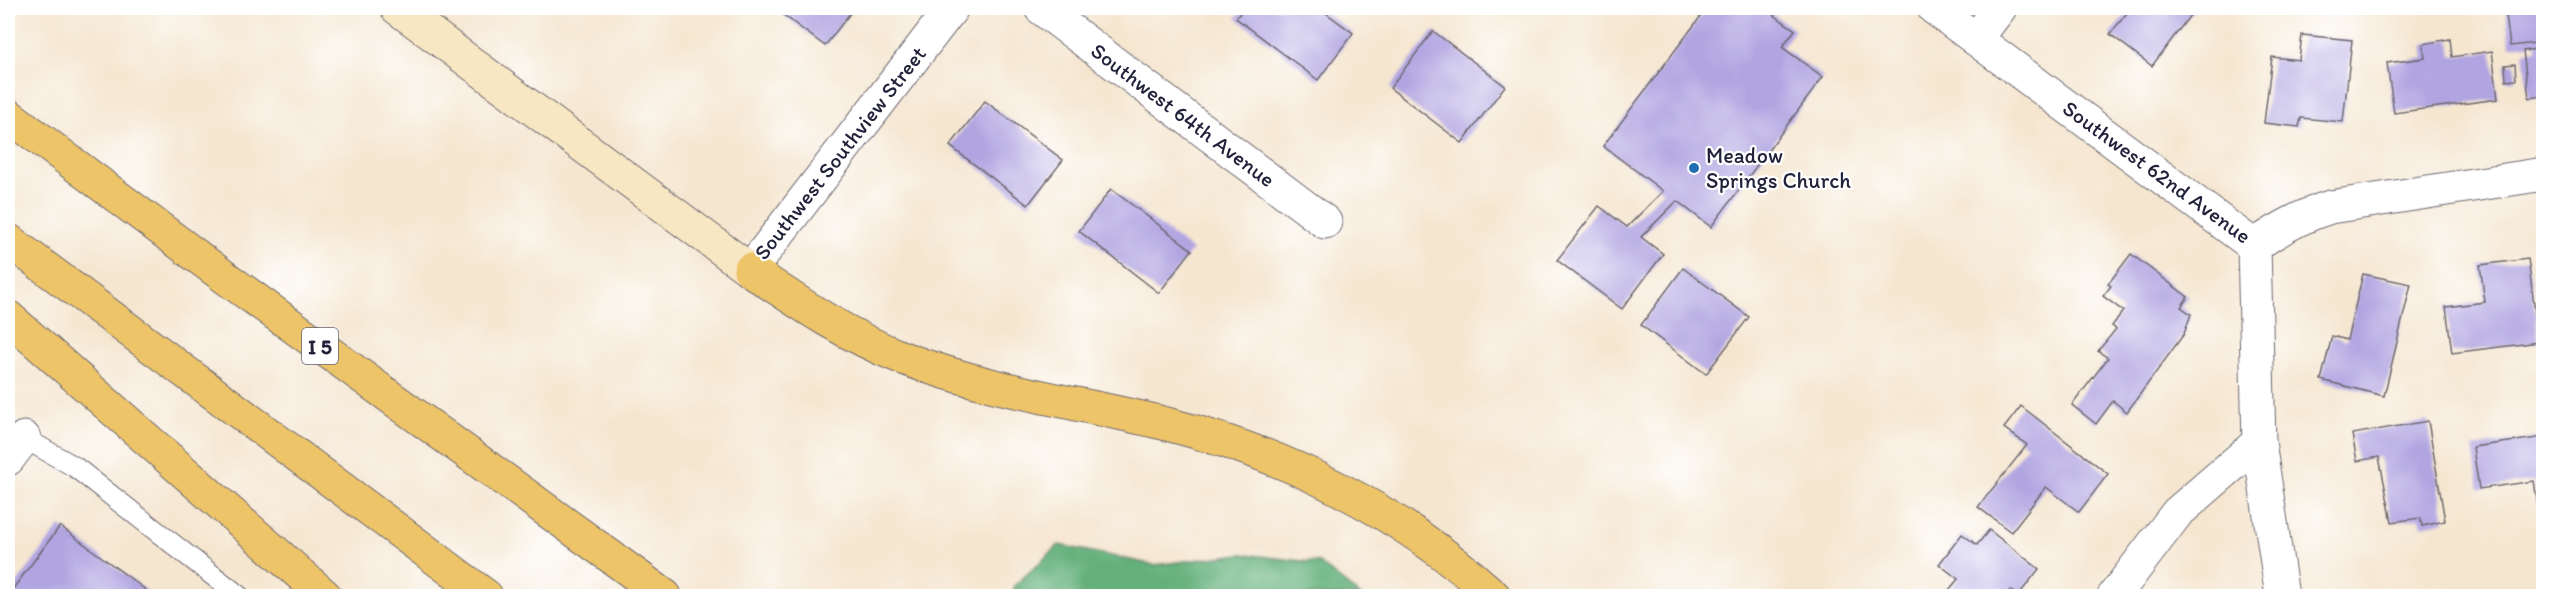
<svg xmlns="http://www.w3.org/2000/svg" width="2551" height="604" font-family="Itim,sans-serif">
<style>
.forest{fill:#64b07a;stroke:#43695a;stroke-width:1.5}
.building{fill:#b0a4e1}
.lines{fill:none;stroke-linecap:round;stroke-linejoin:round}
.service-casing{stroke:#6c676f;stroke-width:22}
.minor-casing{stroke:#6c676f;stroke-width:35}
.secondary-casing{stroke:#6c676f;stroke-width:35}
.motorway-casing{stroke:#6c676f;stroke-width:35}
.service{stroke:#fff;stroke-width:20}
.minor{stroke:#fff;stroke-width:33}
.secondary{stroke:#f8e7c3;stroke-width:33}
.motorway{stroke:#eec469;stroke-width:33}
.poi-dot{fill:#1f6fb2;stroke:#fff;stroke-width:2}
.labels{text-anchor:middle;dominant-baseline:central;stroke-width:4.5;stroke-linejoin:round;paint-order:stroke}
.shield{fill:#fff;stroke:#646476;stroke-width:1.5}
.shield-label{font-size:21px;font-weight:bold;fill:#22223b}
.street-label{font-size:22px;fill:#22223b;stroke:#fff}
.poi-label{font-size:22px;fill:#22223b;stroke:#fff;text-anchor:start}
</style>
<rect width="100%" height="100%" fill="#fff"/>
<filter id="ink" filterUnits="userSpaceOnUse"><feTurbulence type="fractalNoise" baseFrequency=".0167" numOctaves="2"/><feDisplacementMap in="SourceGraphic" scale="12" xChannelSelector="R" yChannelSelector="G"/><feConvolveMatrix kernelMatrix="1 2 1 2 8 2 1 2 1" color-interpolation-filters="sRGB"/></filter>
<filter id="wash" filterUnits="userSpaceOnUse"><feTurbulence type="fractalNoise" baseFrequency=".008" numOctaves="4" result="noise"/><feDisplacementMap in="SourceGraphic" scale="24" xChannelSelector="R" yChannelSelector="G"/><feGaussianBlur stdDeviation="1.35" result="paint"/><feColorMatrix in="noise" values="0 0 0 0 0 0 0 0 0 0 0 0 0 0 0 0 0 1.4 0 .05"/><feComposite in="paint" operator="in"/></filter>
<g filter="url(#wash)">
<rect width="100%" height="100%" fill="#f5e6d0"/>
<path class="forest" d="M1059,545L1154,565L1242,554L1319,563L1361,596H1014V586Z"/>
<g id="blocks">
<g class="building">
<path d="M774,8H854L825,46Z"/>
<path d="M1244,8H1319L1353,33L1318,80L1236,18Z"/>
<path d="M1707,8H1764L1795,30L1782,47L1823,77L1711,227L1677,201L1641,237L1663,254L1622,309L1557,260L1599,206L1627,227L1663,191L1603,146Z"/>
<path d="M2131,8H2191L2194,10L2152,66L2110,34Z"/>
<path d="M2505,8H2544V96L2529,98L2523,51L2536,49V43L2510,46Z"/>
<path d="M1433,31L1505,86L1462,143L1390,88Z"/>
<path d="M2302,35L2352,40L2343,122L2301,118L2299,127L2264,123L2272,57L2299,60Z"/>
<path d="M2450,39L2452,57L2492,51L2498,99L2394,113L2387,63L2425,58L2423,44Z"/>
<path d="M2515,64L2516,80L2506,81L2505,65Z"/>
<path d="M985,101L1063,160L1028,205L950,146Z"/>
<path d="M1111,189L1192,250L1159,293L1079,231Z"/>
<path d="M2131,254L2188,297L2181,307L2191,314L2184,334L2127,412L2113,401L2096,424L2072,405L2108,358L2098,351L2116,329L2112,326L2123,311L2103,296L2111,286L2108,284Z"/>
<path d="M2528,259L2539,342L2452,353L2446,307L2485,302L2480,265Z"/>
<path d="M1683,268L1749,317L1706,374L1641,325Z"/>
<path d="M2363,274L2411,284L2384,396L2321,380L2332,336L2347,340Z"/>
<path d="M2021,406L2108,474L2079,512L2046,487L2011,532L1978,507L2027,445L2004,428Z"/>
<path d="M2428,421L2445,521L2422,526L2420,518L2392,522L2379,457L2357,461L2352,434Z"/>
<path d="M2544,437V520H2540L2534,481L2479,489L2473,447Z"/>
<path d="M60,526L154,596H11L9,594Z"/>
<path d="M1989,530L2039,569L2018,596L2010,590L2005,596H1944L1958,579L1939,564L1962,534L1977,545Z"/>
</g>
</g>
</g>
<g filter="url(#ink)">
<use href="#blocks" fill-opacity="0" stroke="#6c676f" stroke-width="1.5"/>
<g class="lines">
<defs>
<path id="service" d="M24,438L75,467L239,596"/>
<g id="minor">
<path d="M1041,8L1325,222"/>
<path d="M1934,8L2254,246"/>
<path d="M1976,39L2000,8"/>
<path d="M2254,246L2259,442L2282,596"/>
<path d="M2254,246C2278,229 2301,216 2330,207L2544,174"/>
<path d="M750,270L952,8"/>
<path d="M8,459L24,438"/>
<path d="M2114,596L2177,513L2259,442"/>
</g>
<path id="secondary" d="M397,8L750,270"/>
<g id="motorway">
<path d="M8,115L226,278L665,596"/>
<path d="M8,240L486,596"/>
<path d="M750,270C799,303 847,336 903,358C987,390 1076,402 1163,423C1286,454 1401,511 1494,596"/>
<path d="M8,317L325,596"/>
</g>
</defs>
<use href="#service" class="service-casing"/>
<use href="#minor" class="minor-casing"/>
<use href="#secondary" class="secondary-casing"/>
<use href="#motorway" class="motorway-casing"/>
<use href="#service" class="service"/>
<use href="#minor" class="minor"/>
<use href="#secondary" class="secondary"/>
<use href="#motorway" class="motorway"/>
</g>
</g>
<circle class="poi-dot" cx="1694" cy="168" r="6"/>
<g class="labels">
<rect class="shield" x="302" y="328" width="36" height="36" rx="4.5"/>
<g class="shield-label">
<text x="320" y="346">I 5</text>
</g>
<g class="street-label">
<text transform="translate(1183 115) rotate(37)">Southwest 64th Avenue</text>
<text transform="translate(840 153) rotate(-52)">Southwest Southview Street</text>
<text transform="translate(2157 172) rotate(36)">Southwest 62nd Avenue</text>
</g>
<g class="poi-label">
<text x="1706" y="155">Meadow<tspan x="1706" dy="25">Springs Church</tspan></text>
</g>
</g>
<rect width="2551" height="604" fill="none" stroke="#fff" stroke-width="30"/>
</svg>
